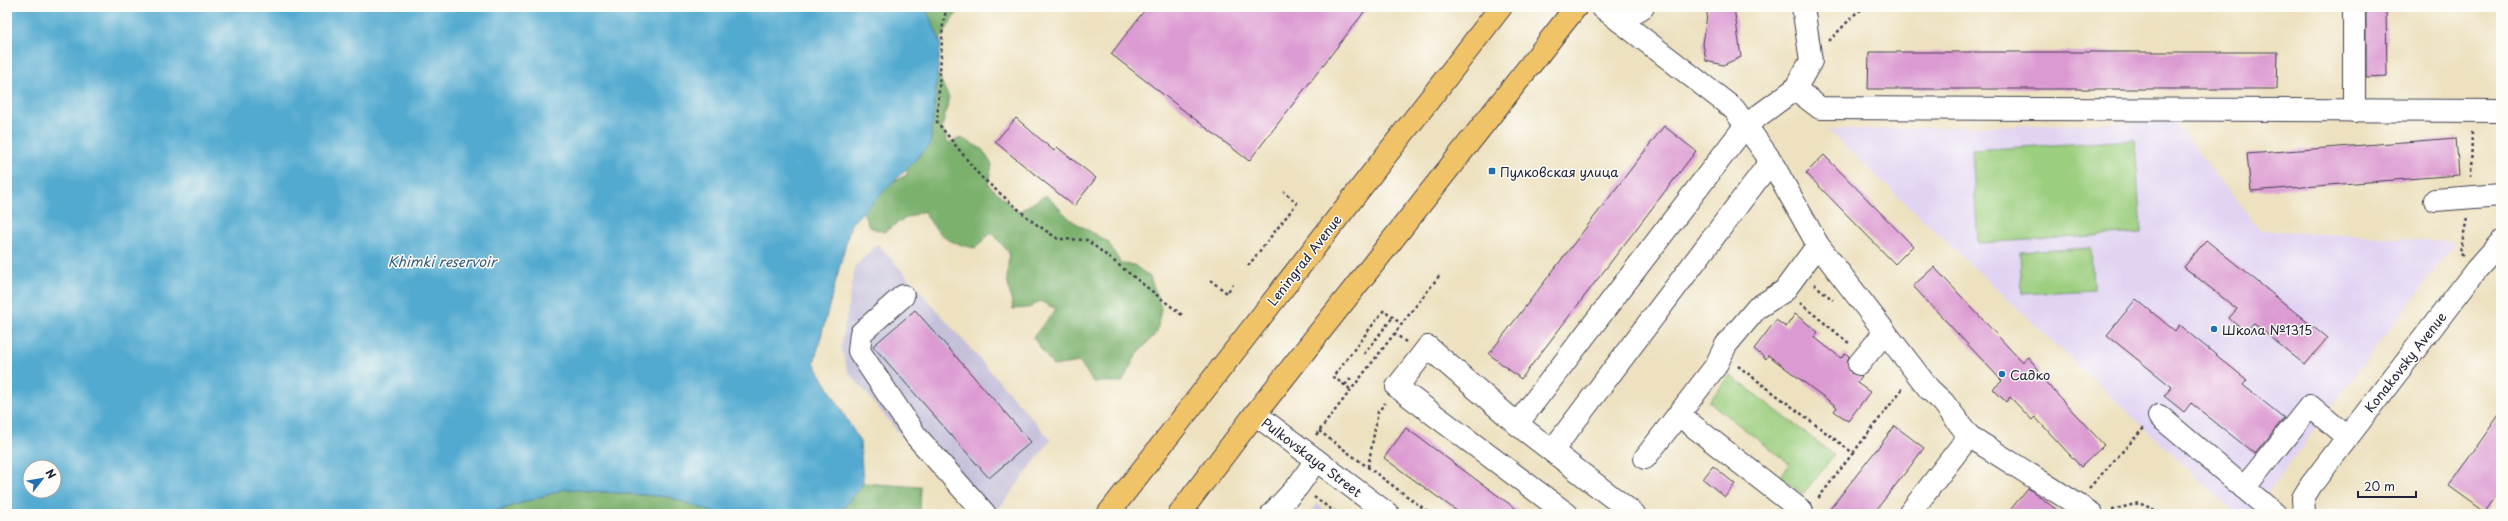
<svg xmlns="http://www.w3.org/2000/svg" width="2508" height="521" font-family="'Playpen Sans',sans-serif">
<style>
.built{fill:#e1d4f3}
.industrial{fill:#c5c0da}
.green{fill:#9bce7e;stroke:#5e785c}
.forest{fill:#7cb16d;stroke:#4f6a54}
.water{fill:#53aad0;stroke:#3a6686;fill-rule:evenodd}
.building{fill:#dc9ad2}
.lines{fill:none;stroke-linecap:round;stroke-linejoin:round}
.minor-casing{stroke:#403f4f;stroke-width:24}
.major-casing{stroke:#403f4f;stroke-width:24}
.path{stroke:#403f4f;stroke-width:2.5;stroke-dasharray:3 3;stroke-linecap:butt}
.minor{stroke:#fff;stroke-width:22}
.major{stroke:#f1c369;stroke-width:22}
.poi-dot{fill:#1f6fb2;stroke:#fdfcf7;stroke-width:1.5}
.labels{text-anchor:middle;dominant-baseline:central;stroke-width:3;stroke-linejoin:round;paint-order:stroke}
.poi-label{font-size:13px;fill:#22223b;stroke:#fdfcf7;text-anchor:start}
.street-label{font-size:13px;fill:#22223b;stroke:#fdfcf7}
.water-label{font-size:14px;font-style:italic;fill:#385f7e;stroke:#fdfcf7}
</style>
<rect width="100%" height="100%" fill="#fdfcf7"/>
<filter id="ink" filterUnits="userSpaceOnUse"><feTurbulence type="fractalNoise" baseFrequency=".025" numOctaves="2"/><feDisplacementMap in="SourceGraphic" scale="8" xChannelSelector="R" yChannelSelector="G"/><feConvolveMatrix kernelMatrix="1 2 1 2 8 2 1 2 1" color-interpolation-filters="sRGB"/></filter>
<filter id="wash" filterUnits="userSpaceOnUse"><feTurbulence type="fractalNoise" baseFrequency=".012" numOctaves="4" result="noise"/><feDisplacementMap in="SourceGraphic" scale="16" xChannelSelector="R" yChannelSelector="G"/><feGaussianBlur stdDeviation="0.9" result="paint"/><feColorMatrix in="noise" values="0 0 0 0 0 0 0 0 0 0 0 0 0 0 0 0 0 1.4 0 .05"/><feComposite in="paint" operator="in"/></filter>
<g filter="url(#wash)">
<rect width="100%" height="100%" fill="#ede1c0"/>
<path class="built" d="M2174,122L2260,230L2456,242L2251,514H2236L1828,130Z"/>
<g class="industrial">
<path d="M878,244L1051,440L995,514L941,454L927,467L848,371L841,348L855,266Z"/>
<path d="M1317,504L1330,514H1309Z"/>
</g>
<g class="green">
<path d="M2135,140L2141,233L1978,243L1972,150Z"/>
<path d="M2091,248L2093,290L2022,294L2020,252Z"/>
<path d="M1730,375L1834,455L1803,494L1780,477L1790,464L1709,402Z"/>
</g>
<g class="forest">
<path d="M910,7H962L953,18L930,57L949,98L942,128L948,143L961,138L982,149L992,165L988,184L1018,212L1046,195L1071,220L1108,242L1121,264L1134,265L1150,277L1161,308L1157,332L1137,354L1122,382H1093L1080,362L1053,366L1033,337L1056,309L1040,301L1029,308L1013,309L1007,279L1009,253L992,232L975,248C944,242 940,236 923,211L902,220L884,232L869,227L863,212L875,190L907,175Z"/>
<path d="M863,483L921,487L920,511L928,514H839Z"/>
<path d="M565,489L669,497L718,514H488Z"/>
</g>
<path class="water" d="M7,7H925L941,42L930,145L851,224L814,363L860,442L863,483L839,514H718L669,497L565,489L488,514H7ZM30,467H54V491H30Z"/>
<g id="blocks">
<g class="building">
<path d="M1147,7H1368L1249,161L1111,54Z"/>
<path d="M1708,7H1734L1741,57L1723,65L1706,61L1703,44Z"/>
<path d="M2366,7H2386L2387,76L2366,77Z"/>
<path d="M1869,52H2278L2277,89H1868Z"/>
<path d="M1016,118L1054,151L1057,147L1096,178L1074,206L995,142Z"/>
<path d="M1664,126L1696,151L1521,379L1489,354Z"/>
<path d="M2456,138L2459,175L2251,191L2247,154Z"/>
<path d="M1824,155L1913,246L1895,264L1806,173Z"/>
<path d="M2206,240L2327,338L2305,365L2253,323L2246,332L2234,323L2229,318L2237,309L2184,267Z"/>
<path d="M1934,267L2022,362L2028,357L2039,370L2037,373L2104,445L2081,467L2035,417L2032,420L2010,397L2006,402L1993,389L2002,381L1913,286Z"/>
<path d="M2136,299L2175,331L2179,325L2247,380L2243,385L2284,418L2255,454L2191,403L2184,412L2164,396L2172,387L2107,335Z"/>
<path d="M915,310L1031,442L989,478L873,346Z"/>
<path d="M1795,314L1818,332L1814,337L1841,358L1845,353L1849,356L1847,362L1851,373L1862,376L1857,383L1870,392L1848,421L1834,411L1837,407L1768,355L1766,359L1754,349L1776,320L1786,327Z"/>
<path d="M2501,412V489L2485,512L2449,486Z"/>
<path d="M1895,426L1924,448L1909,468L1873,514H1826Z"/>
<path d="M1406,428L1523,514H1461L1384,458Z"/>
<path d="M1713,466L1735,484L1725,497L1703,479Z"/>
<path d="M2028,488L2031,490L2062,514H2007Z"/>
</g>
</g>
</g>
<g filter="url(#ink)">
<use href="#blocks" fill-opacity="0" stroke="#403f4f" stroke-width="1"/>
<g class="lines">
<defs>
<g id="minor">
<path d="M1602,7L1620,21L1643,7"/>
<path d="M2354,7V111"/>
<path d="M1620,21L1734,109L1771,161L1818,245L1929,389L1943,402L1969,436L2092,514"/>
<path d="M1795,89L1820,108L2501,111"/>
<path d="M2435,200L2501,195"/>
<path d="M903,296L861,333L859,351L916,436L985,514"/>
<path d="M1859,364L1885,332"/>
<path d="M1255,414L1388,514"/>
<path d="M1679,415L1802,511L1800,514"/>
<path d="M2159,416L2275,514"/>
<path d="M1517,424L1746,125L1795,89L1811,61L1803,7"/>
<path d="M1552,451L1771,161"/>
<path d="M1645,458L1715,367L1726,345L1757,308L1784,291L1818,245"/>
<path d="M2244,488L2310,406L2347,437"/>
<path d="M1272,514L1298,486L1316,460"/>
<path d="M1567,514L1397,387L1428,347L1517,424L1634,514"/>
<path d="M1909,514L1969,436"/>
<path d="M2304,514L2303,498L2311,485L2476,270L2501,242"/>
</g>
<g id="major">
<path d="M1108,514L1501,7"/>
<path d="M1179,514L1255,414L1576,7"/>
</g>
</defs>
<use href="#minor" class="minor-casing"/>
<use href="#major" class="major-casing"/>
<g class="path">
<path d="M947,7L943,23L937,122L980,176L1033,222L1058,239L1087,240L1182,315"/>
<path d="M1829,41L1855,14L1865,7"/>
<path d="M2471,177L2472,130"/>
<path d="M2463,256L2460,253L2467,218"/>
<path d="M1248,266L1297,203L1284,192"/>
<path d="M1210,280L1227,293L1233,284"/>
<path d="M1814,284L1833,300"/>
<path d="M1800,303L1850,344"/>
<path d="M1394,333L1406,342"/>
<path d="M1364,354L1393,317"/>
<path d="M1738,366L1853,453L1817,500"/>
<path d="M1345,385L1351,378"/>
<path d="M1350,389L1333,377L1384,310L1401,324"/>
<path d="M1319,431L1431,514"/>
<path d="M1316,435L1439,276"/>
<path d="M1853,453L1903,388"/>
<path d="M1368,467L1378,412L1385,403"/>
<path d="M2089,488L2144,428"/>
<path d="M1314,497L1338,514"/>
<path d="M2112,510L2139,503L2164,514"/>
</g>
<use href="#minor" class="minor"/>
<use href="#major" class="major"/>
</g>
</g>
<g class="poi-dot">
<rect x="1488" y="167" width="8" height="8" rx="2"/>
<circle cx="2214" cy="329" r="4"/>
<circle cx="2002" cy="374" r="4"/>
</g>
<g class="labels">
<g class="poi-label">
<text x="1500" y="171">Пулковская улица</text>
<text x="2222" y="329">Школа №1315</text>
<text x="2010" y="374">Садко</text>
</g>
<g class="street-label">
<text transform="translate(1304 260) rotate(-52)">Leningrad Avenue</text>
<text transform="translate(2405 362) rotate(-52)">Konakovsky Avenue</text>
<text transform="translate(1312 457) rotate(37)">Pulkovskaya Street</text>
</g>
<g class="water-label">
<text x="442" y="261">Khimki reservoir</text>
</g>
</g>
<rect width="2508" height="521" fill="none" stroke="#fdfcf7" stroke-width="24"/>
<g transform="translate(42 479) rotate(59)"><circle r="19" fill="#fdfcf7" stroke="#a5a5ac"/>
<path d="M0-3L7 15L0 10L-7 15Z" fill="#1f6fb2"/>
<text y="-6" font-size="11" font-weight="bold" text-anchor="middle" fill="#22223b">N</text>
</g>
<path d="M2358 491v6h58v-6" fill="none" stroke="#22223b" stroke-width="2"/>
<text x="2364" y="491" font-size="12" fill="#22223b" stroke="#fdfcf7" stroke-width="3" paint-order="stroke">20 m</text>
</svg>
